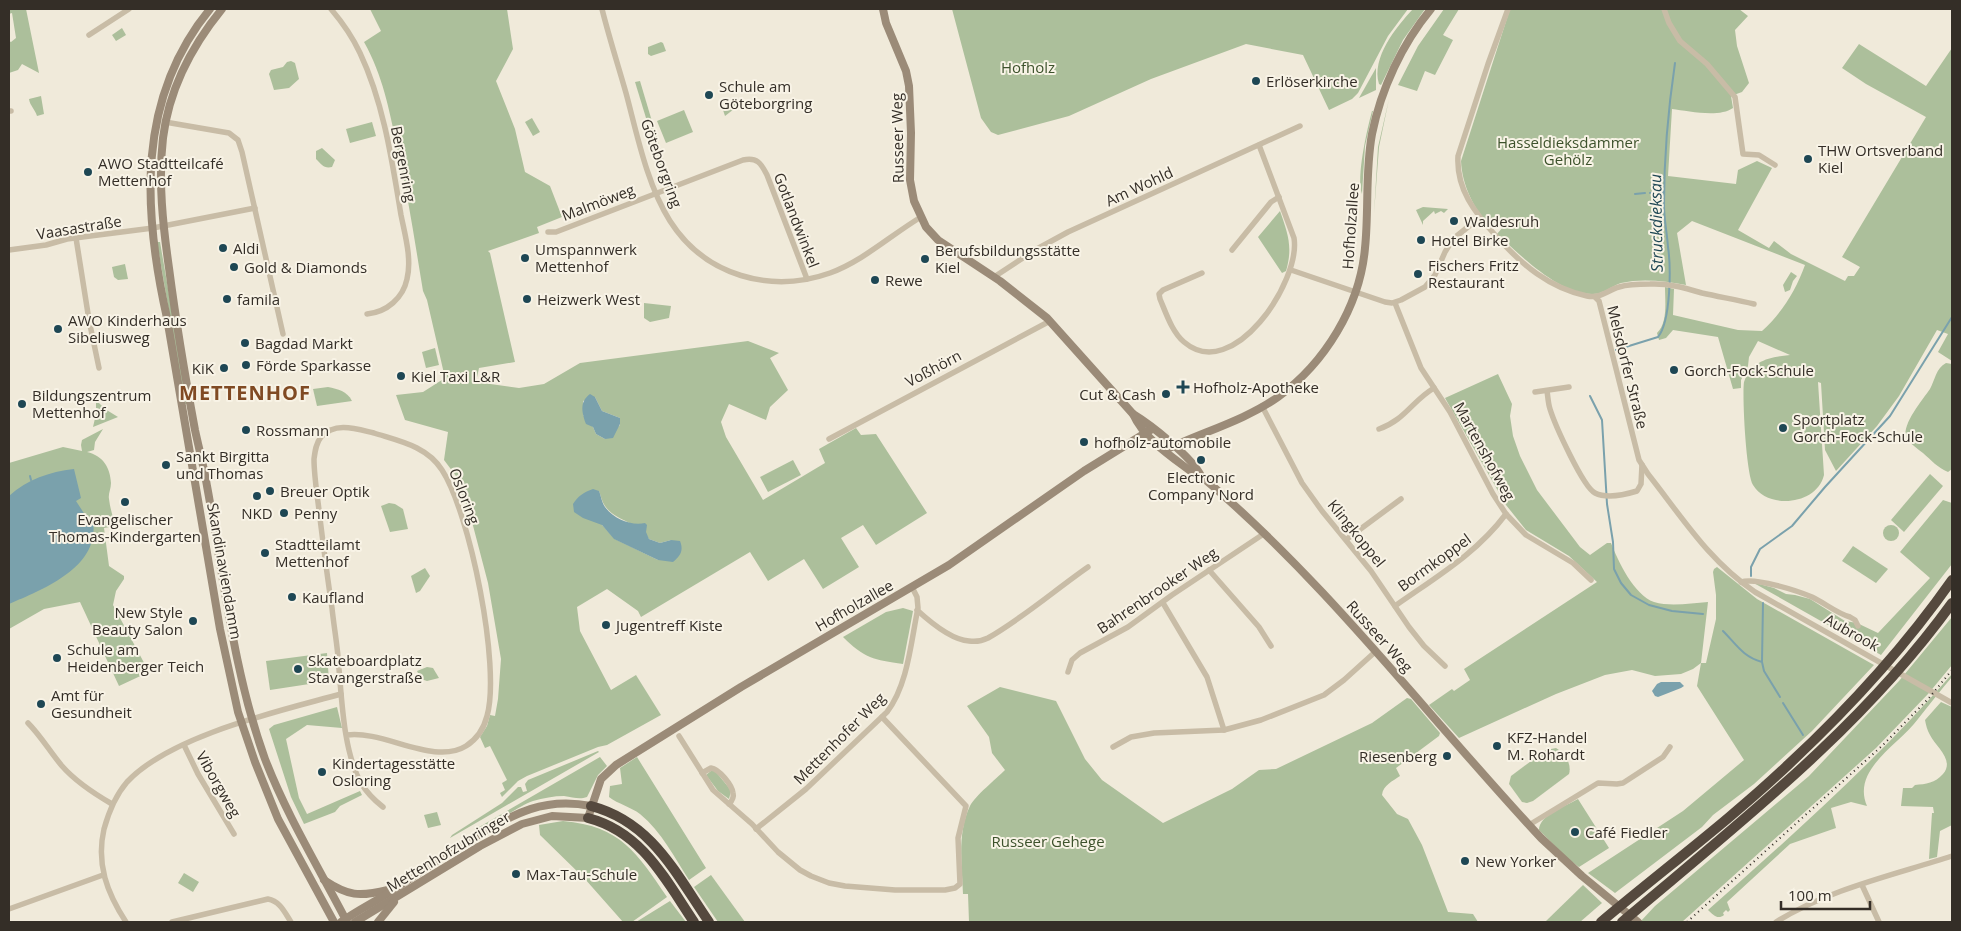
<svg xmlns="http://www.w3.org/2000/svg" width="1961" height="931" font-family="'Open Sans',sans-serif">
<style>
.green{fill:#acbf9b;fill-rule:evenodd}
.water{fill:#7aa1ac}
.lines{fill:none;stroke-linecap:round;stroke-linejoin:round}
.stream{stroke:#7aa1ac;stroke-width:2}
.street{stroke:#c8bca6;stroke-width:5.5}
.secondary{stroke:#9b8b78;stroke-width:8}
.highway{stroke:#55493e;stroke-width:10}
.rail{stroke:#342e27;stroke-width:2;stroke-dasharray:1 4;stroke-linecap:butt}
.poi-dot{fill:#1e4754;stroke:#f8f3e6;stroke-width:2}
.labels{text-anchor:middle;dominant-baseline:central;stroke-width:4;stroke-linejoin:round;paint-order:stroke}
.park-label{font-size:15px;fill:#3d522c;stroke:#f8f3e6}
.poi-label{font-size:15px;fill:#342e27;stroke:#f8f3e6;text-anchor:start}
.street-label{font-size:15px;fill:#342e27;stroke:#f8f3e6}
.water-label{font-size:16px;font-style:italic;fill:#1e4754;stroke:#f8f3e6}
.district-label{font-size:20px;font-weight:bold;letter-spacing:1px;fill:#804a23;stroke:#f8f3e6}
</style>
<rect width="100%" height="100%" fill="#f0eada"/>
<g class="green">
<path d="M9,9H26L39,73L22,64L18,70L9,73V41L11,42L16,38L12,13L9,14Z"/>
<path d="M370,9H507L513,49L496,81L515,129L525,172L550,186L562,217L537,227L539,233L488,251L490,253L515,362L479,368L476,382L519,388L544,384L580,363L748,341L779,353L770,358L788,390L770,407L766,420L729,404L721,422L726,437L763,500L825,463L819,449L856,428L861,435L876,434L927,513L876,545L863,525L841,538L859,567L823,589L804,559L768,581L750,552L641,617L638,611L607,589L577,607L580,631L611,690L636,675L661,715L607,745L598,747L527,776L518,781L502,797L500,793L505,790L502,783L507,780L490,746L485,748L480,737L487,726L490,715L495,716L498,699L501,659L488,583L471,518L456,476L444,460L448,432L405,420L396,395L423,392L445,378L427,300L423,291C415,243 408,195 397,147C389,109 383,76 364,42L381,31ZM595,397L602,411L620,418V425L605,439L596,434L593,427L583,415V401ZM599,491C601,496 602,502 605,506C616,522 641,522 649,539L660,543L671,540L658,560L615,539L602,525Z"/>
<path d="M952,9H1408L1388,36L1358,93L1352,99L1329,110L1303,55L1246,44L1151,79L1069,116L998,135L991,132L981,118Z"/>
<path d="M1413,9H1425L1403,40L1381,85L1379,84C1371,58 1396,27 1413,9Z"/>
<path d="M1444,9H1459L1443,35L1453,40L1435,75L1425,71L1417,91L1398,85L1418,46Z"/>
<path d="M1510,9H1739L1748,16L1735,30L1737,46L1749,83L1742,92L1731,96L1733,108C1719,118 1688,111 1672,109L1668,176L1736,184L1738,170L1757,161L1772,168L1738,230L1769,248L1774,241L1791,254L1845,281L1848,276H1854L1860,267L1842,257L1926,117L1866,84L1842,68L1859,44L1926,86L1952,48V361L1938,352L1948,334L1937,330L1899,396L1877,426L1836,471L1825,450L1821,383L1818,382L1824,475C1817,505 1768,510 1753,485C1746,474 1742,395 1744,382C1752,360 1770,357 1790,355L1758,341L1749,357L1748,366L1741,380V388L1733,389L1718,337L1673,330L1666,338L1659,340L1657,333C1668,322 1665,302 1665,287L1674,289L1673,315L1738,330L1762,331C1782,313 1796,290 1805,265L1692,221L1677,233L1686,285C1665,281 1642,278 1621,283C1612,286 1603,294 1593,294C1560,295 1520,255 1497,234L1503,227L1496,221L1490,227C1474,209 1462,185 1461,161Z"/>
<path d="M122,28L126,35L116,41L112,35Z"/>
<path d="M661,42L663,43L666,51L651,56L648,54V47Z"/>
<path d="M291,61L295,63L299,79L289,88L274,90L269,74L271,70L283,67L287,62Z"/>
<path d="M1376,68V90L1359,98Z"/>
<path d="M640,81L665,165L661,167L635,82Z"/>
<path d="M41,96L44,114L37,116C35,109 30,106 29,99Z"/>
<path d="M1389,99L1379,147L1374,214L1378,147Z"/>
<path d="M732,102L738,106L725,116L723,110L727,104Z"/>
<path d="M684,110L693,132L666,143L657,121Z"/>
<path d="M1372,111H1373L1365,146L1362,194C1356,177 1367,130 1372,111Z"/>
<path d="M532,118L540,132L533,136L525,122Z"/>
<path d="M372,122L376,136L350,143L346,129Z"/>
<path d="M322,148L335,160L332,167C324,169 321,164 316,159V151Z"/>
<path d="M1423,207L1448,209L1444,213L1441,211L1435,214L1434,211L1423,221V225L1416,210Z"/>
<path d="M1280,211C1288,234 1293,247 1286,271L1282,273L1258,237Z"/>
<path d="M157,242H160L188,404H185Z"/>
<path d="M125,264L128,279L118,280L114,277L112,267Z"/>
<path d="M1791,272L1797,276L1793,281L1790,290L1785,292L1783,285Z"/>
<path d="M644,303L671,306L669,318L650,322L644,318Z"/>
<path d="M435,348L439,365L426,368L422,352Z"/>
<path d="M1946,363L1952,364V469L1948,472C1938,468 1931,460 1923,453C1918,449 1909,443 1906,437C1902,424 1923,399 1930,389C1935,380 1936,368 1946,363Z"/>
<path d="M1498,374L1512,404L1510,416L1513,436L1520,456L1537,490L1580,547L1590,555L1607,543H1611C1618,561 1634,595 1654,602C1671,607 1691,603 1708,602L1701,663H1706L1716,619V595L1713,572L1714,569L1717,567L1757,599L1874,665L1812,731L1754,784L1713,815L1702,827L1615,893L1588,873L1683,811L1744,760L1697,686L1701,663L1693,669L1681,674L1655,676L1632,670L1605,675L1556,694L1459,738L1429,705L1452,689L1454,691L1470,680L1464,669L1597,582L1569,556L1526,530L1506,505L1445,398Z"/>
<path d="M328,387C338,389 347,391 352,401L317,406L313,389Z"/>
<path d="M96,400L105,409L118,417L93,427L96,414Z"/>
<path d="M103,429L95,442L94,450L87,452C103,456 110,467 111,483C111,489 108,494 109,499C110,508 113,517 115,526L104,528L109,566L124,576V579L116,591L113,605L149,672L119,686L80,602L44,609L9,629V463L63,447L82,451L81,445L82,440Z"/>
<path d="M793,460L801,475L768,492L760,477Z"/>
<path d="M1930,474L1943,486L1904,532L1891,520Z"/>
<path d="M1943,500L1952,503V564L1881,655L1752,582L1774,588L1786,594L1795,595L1810,599L1845,621L1857,623L1878,633L1930,578L1900,552Z"/>
<path d="M389,503L395,504L403,509L408,529L390,532L381,506Z"/>
<circle cx="1891" cy="533" r="8"/>
<path d="M1853,546L1888,569L1876,583L1842,561Z"/>
<path d="M425,568L430,576L420,591L416,593L411,576Z"/>
<path d="M903,608L913,611L903,664C874,660 864,658 843,637L886,612Z"/>
<path d="M1952,617V665L1928,694L1876,748L1682,922H1640L1655,906L1809,776L1899,681Z"/>
<path d="M327,653L329,681L270,690L266,661Z"/>
<path d="M427,667L433,668L439,678L427,681L421,679L417,671Z"/>
<path d="M1952,674V677C1940,691 1929,705 1918,719C1900,744 1851,769 1867,806L1851,802L1831,808L1836,828L1790,844L1727,902L1730,910L1728,912L1726,910L1723,913L1724,915C1718,920 1713,915 1708,910C1793,835 1878,759 1952,674Z"/>
<path d="M1000,687L1056,701L1085,759L1102,780L1163,823L1232,789L1259,770L1276,769L1372,723L1407,698L1411,699L1440,733L1439,736L1396,768L1400,776C1393,781 1383,785 1382,795L1397,814L1408,819L1422,845L1448,912L1473,914L1478,922H969L968,894H963C962,866 957,832 970,806C975,796 996,779 1005,770L992,753L989,737L967,706Z"/>
<path d="M1941,702L1952,707V825L1940,831L1937,857L1929,859L1932,813H1934L1933,807L1901,806L1903,788H1912L1915,785C1926,784 1935,783 1943,774C1955,760 1936,747 1930,735C1927,730 1926,725 1925,720Z"/>
<path d="M337,707L342,728L307,725L286,739L299,798L307,814L360,791L362,795L340,806L335,812L304,824L291,797L269,729L274,725Z"/>
<path d="M1556,748C1565,753 1572,764 1569,774L1533,801L1527,803L1522,802L1509,784L1511,776L1546,750Z"/>
<path d="M598,751L599,752L450,838L452,835L502,803L518,787H521L523,792L527,791L525,784L528,780Z"/>
<path d="M600,757L607,766L598,775L587,797C579,800 573,797 564,796C554,796 543,798 533,801C516,807 489,829 474,830Z"/>
<path d="M637,757L706,868L689,880C674,857 662,832 640,814C631,807 618,804 609,797L610,786L622,784L620,768Z"/>
<path d="M712,770L716,772L730,789L731,791L729,799L718,791L706,775Z"/>
<path d="M1578,799L1609,848L1579,867L1568,859L1539,830C1539,815 1566,806 1578,799Z"/>
<path d="M437,812L441,825L428,828L424,815Z"/>
<path d="M563,821C621,826 637,853 667,897L632,922H623L585,879L540,835L539,825Z"/>
<path d="M184,873L199,882L193,892L178,883Z"/>
<path d="M711,875L745,922H718L694,887Z"/>
<path d="M1583,885L1602,903L1580,922H1545Z"/>
<path d="M670,901L686,922H636Z"/>
</g>
<g class="water">
<path d="M590,394L595,397L602,411L620,418V424L613,438L605,439L596,434L593,427L586,424C582,413 579,402 590,394Z"/>
<path d="M74,469L81,498L76,501L89,521H93C100,567 44,589 9,604V496C28,479 49,472 74,469Z"/>
<path d="M593,489L599,491C601,496 602,503 605,507C614,519 631,526 645,523L647,525L646,532L649,539L660,543L671,540L680,541C684,551 680,556 673,562L658,560L614,539L602,525L583,518L574,512L573,504C578,496 584,492 593,489Z"/>
<path d="M1661,682H1680L1684,686L1681,688L1658,697L1655,696L1652,691L1657,684Z"/>
</g>
<g class="lines">
<g class="stream">
<path d="M1650,193L1664,192"/>
<path d="M1635,194L1645,193"/>
<path d="M1616,350L1658,337C1671,321 1671,267 1668,247C1667,233 1664,219 1664,205C1664,157 1668,110 1675,63"/>
<path d="M1590,396L1602,420L1607,504L1613,542L1614,569L1621,583L1631,595L1649,605L1672,611L1703,614"/>
<path d="M30,476L31,480"/>
<path d="M1751,576V567L1760,549L1792,526L1825,487L1890,416L1952,317"/>
<path d="M1723,631C1736,644 1743,657 1762,662L1764,671L1780,697"/>
<path d="M1762,661L1763,603"/>
<path d="M1783,703L1803,735"/>
</g>
<g class="street">
<path d="M331,9C342,22 353,38 360,53C384,104 392,161 401,215C405,235 412,259 407,279C403,298 387,312 367,314"/>
<path d="M602,9C609,37 618,65 626,93C637,134 647,185 670,221C705,276 771,294 830,273C863,261 891,235 921,217"/>
<path d="M1508,9L1488,64L1458,156C1456,189 1475,213 1496,236C1521,264 1549,288 1587,296C1600,299 1608,290 1619,287C1629,284 1640,284 1650,284C1668,283 1685,288 1702,293C1720,297 1737,300 1754,304"/>
<path d="M1664,9L1669,23L1680,41L1707,64L1735,97L1743,154L1759,155L1775,165"/>
<path d="M89,35L129,9"/>
<path d="M9,111H11"/>
<path d="M165,122L229,133L238,140L242,152L283,334"/>
<path d="M548,232H556L743,160C757,157 761,163 767,175L807,279"/>
<path d="M76,238L89,320L99,368"/>
<path d="M9,250L46,245L67,239L153,228L255,208"/>
<path d="M1232,250L1271,202L1279,197"/>
<path d="M1291,270L1385,302L1392,303L1401,300L1425,287L1435,275L1445,252L1453,239L1479,218"/>
<path d="M1202,273L1163,290L1159,294L1160,299C1166,313 1172,332 1184,342C1233,384 1301,281 1294,238L1259,145"/>
<path d="M994,277L1035,250L1068,232L1300,126"/>
<path d="M1595,297L1599,301L1639,460L1648,474C1682,517 1708,560 1755,592L1952,703"/>
<path d="M1395,303L1421,368L1450,412L1493,494L1506,514L1526,535L1573,563L1591,580"/>
<path d="M1547,391C1548,397 1548,403 1550,409C1555,425 1583,487 1595,493C1607,499 1624,495 1637,491L1641,484L1642,465"/>
<path d="M1535,392L1569,387"/>
<path d="M1262,406L1302,483L1322,511L1371,571L1409,627L1424,646L1445,666"/>
<path d="M1379,429C1405,420 1412,401 1434,388"/>
<path d="M829,439L1050,321"/>
<path d="M1347,539L1401,499"/>
<path d="M1209,570L1259,627L1271,646"/>
<path d="M1741,582C1755,577 1798,591 1812,597C1825,603 1836,613 1850,617L1855,620L1858,626"/>
<path d="M1163,603L1207,677L1224,730"/>
<path d="M1395,606C1436,577 1476,554 1506,514"/>
<path d="M917,610C929,621 952,640 969,641C976,642 982,641 988,638C1023,618 1055,590 1088,567"/>
<path d="M1068,672L1072,660L1080,653L1128,627L1172,595L1265,533"/>
<path d="M28,723C41,736 50,752 62,766C76,782 93,793 112,804"/>
<path d="M347,735C384,730 434,766 466,746C477,739 484,728 487,716C501,667 470,513 442,470C427,446 399,441 374,433C357,429 335,421 321,437C316,443 315,451 314,459C314,475 317,494 319,510C323,543 327,575 332,608C334,628 338,648 339,669C342,703 344,753 361,783C367,793 374,800 383,807"/>
<path d="M679,736L713,790L752,824L778,852L800,870L811,876L829,883L845,886L895,890H945L955,888L960,884L958,838L966,806L882,717"/>
<path d="M184,745L198,774L234,834"/>
<path d="M1113,747L1131,737L1154,733L1224,730L1261,720L1324,695L1344,680L1375,652"/>
<path d="M702,773L711,768C719,769 732,785 733,793C734,797 732,801 729,804"/>
<path d="M1529,825L1598,783L1617,784L1623,783L1663,757L1670,747"/>
<path d="M756,829L806,789L887,712C908,685 911,641 918,608L917,597L912,587"/>
<path d="M1862,885L1879,922"/>
<path d="M9,909L103,875"/>
<path d="M126,922C107,893 96,864 104,829C109,811 115,796 127,782C171,735 280,711 341,694"/>
<path d="M172,922L268,899C280,901 285,913 291,922"/>
<path d="M1776,922C1829,889 1894,875 1952,856"/>
</g>
<g class="secondary">
<path d="M210,9C136,99 143,211 167,318L220,629L238,712L255,762L278,819L334,922"/>
<path d="M222,9C191,47 169,89 163,138C158,181 163,226 169,268C176,322 185,376 195,430C199,449 204,467 207,486C224,577 233,671 265,759C287,816 319,868 347,922"/>
<path d="M883,9L886,23L906,71L909,86L911,133L910,180L914,201L926,227L938,240L1000,281L1047,318L1133,414C1151,425 1192,457 1201,476C1328,583 1428,717 1541,838L1582,876L1638,922"/>
<path d="M1133,414C1144,439 1172,457 1193,473L1201,476"/>
<path d="M1165,450C1202,432 1244,421 1278,397C1325,363 1360,306 1365,248C1369,210 1365,172 1372,134C1381,89 1402,44 1431,9"/>
<path d="M324,880C348,896 359,897 388,890"/>
<path d="M341,922C359,909 379,900 396,888C421,871 445,855 470,840C511,816 541,796 591,806"/>
<path d="M355,922L480,846L522,824L552,816L588,818L601,779L616,765L741,687L949,565L1084,471L1152,429"/>
<path d="M378,922L394,902"/>
</g>
<g class="highway">
<path d="M591,806C652,822 676,874 709,922"/>
<path d="M588,818C642,832 665,879 694,922"/>
<path d="M1601,922C1664,869 1730,820 1789,764C1849,708 1905,647 1952,580"/>
<path d="M1622,922C1739,823 1861,729 1952,603"/>
</g>
<path class="rail" d="M1687,922L1883,745L1929,698L1952,670"/>
</g>
<g class="poi-dot">
<circle cx="1256" cy="81" r="5"/>
<circle cx="709" cy="95" r="5"/>
<circle cx="1808" cy="159" r="5"/>
<circle cx="88" cy="172" r="5"/>
<circle cx="1454" cy="221" r="5"/>
<circle cx="1421" cy="240" r="5"/>
<circle cx="223" cy="248" r="5"/>
<circle cx="525" cy="258" r="5"/>
<circle cx="925" cy="259" r="5"/>
<circle cx="234" cy="267" r="5"/>
<circle cx="1418" cy="274" r="5"/>
<circle cx="875" cy="280" r="5"/>
<circle cx="227" cy="299" r="5"/>
<circle cx="527" cy="299" r="5"/>
<circle cx="58" cy="329" r="5"/>
<circle cx="245" cy="343" r="5"/>
<circle cx="246" cy="365" r="5"/>
<circle cx="224" cy="368" r="5"/>
<circle cx="1674" cy="370" r="5"/>
<circle cx="401" cy="376" r="5"/>
<path d="M1180.5 379.5h5v5h5v5h-5v5h-5v-5h-5v-5h5z"/>
<circle cx="1166" cy="394" r="5"/>
<circle cx="22" cy="404" r="5"/>
<circle cx="1783" cy="428" r="5"/>
<circle cx="246" cy="430" r="5"/>
<circle cx="1084" cy="442" r="5"/>
<circle cx="1201" cy="460" r="5"/>
<circle cx="166" cy="465" r="5"/>
<circle cx="270" cy="491" r="5"/>
<circle cx="257" cy="496" r="5"/>
<circle cx="125" cy="502" r="5"/>
<circle cx="284" cy="513" r="5"/>
<circle cx="265" cy="553" r="5"/>
<circle cx="292" cy="597" r="5"/>
<circle cx="193" cy="621" r="5"/>
<circle cx="606" cy="625" r="5"/>
<circle cx="57" cy="658" r="5"/>
<circle cx="298" cy="669" r="5"/>
<circle cx="41" cy="704" r="5"/>
<circle cx="1497" cy="746" r="5"/>
<circle cx="1447" cy="756" r="5"/>
<circle cx="322" cy="772" r="5"/>
<circle cx="1575" cy="832" r="5"/>
<circle cx="1465" cy="861" r="5"/>
<circle cx="516" cy="874" r="5"/>
</g>
<g class="labels">
<g class="park-label">
<text x="1028" y="67">Hofholz</text>
<text x="1568" y="142">Hasseldieksdammer<tspan x="1568" dy="17">Gehölz</tspan></text>
<text x="1048" y="841">Russeer Gehege</text>
</g>
<g class="poi-label">
<text x="1266" y="81">Erlöserkirche</text>
<text x="719" y="86">Schule am<tspan x="719" dy="17">Göteborgring</tspan></text>
<text x="1818" y="150">THW Ortsverband<tspan x="1818" dy="17">Kiel</tspan></text>
<text x="98" y="163">AWO Stadtteilcafé<tspan x="98" dy="17">Mettenhof</tspan></text>
<text x="1464" y="221">Waldesruh</text>
<text x="1431" y="240">Hotel Birke</text>
<text x="233" y="248">Aldi</text>
<text x="535" y="249">Umspannwerk<tspan x="535" dy="17">Mettenhof</tspan></text>
<text x="935" y="250">Berufsbildungsstätte<tspan x="935" dy="17">Kiel</tspan></text>
<text x="1428" y="265">Fischers Fritz<tspan x="1428" dy="17">Restaurant</tspan></text>
<text x="244" y="267">Gold &amp; Diamonds</text>
<text x="885" y="280">Rewe</text>
<text x="237" y="299">famila</text>
<text x="537" y="299">Heizwerk West</text>
<text x="68" y="320">AWO Kinderhaus<tspan x="68" dy="17">Sibeliusweg</tspan></text>
<text x="255" y="343">Bagdad Markt</text>
<text x="256" y="365">Förde Sparkasse</text>
<text x="214" y="368" text-anchor="end">KiK</text>
<text x="1684" y="370">Gorch-Fock-Schule</text>
<text x="411" y="376">Kiel Taxi L&amp;R</text>
<text x="1193" y="387">Hofholz-Apotheke</text>
<text x="1156" y="394" text-anchor="end">Cut &amp; Cash</text>
<text x="32" y="395">Bildungszentrum<tspan x="32" dy="17">Mettenhof</tspan></text>
<text x="1793" y="419">Sportplatz<tspan x="1793" dy="17">Gorch-Fock-Schule</tspan></text>
<text x="256" y="430">Rossmann</text>
<text x="1094" y="442">hofholz-automobile</text>
<text x="176" y="456">Sankt Birgitta<tspan x="176" dy="17">und Thomas</tspan></text>
<text x="1201" y="477" text-anchor="middle">Electronic<tspan x="1201" dy="17">Company Nord</tspan></text>
<text x="280" y="491">Breuer Optik</text>
<text x="257" y="513" text-anchor="middle">NKD</text>
<text x="294" y="513">Penny</text>
<text x="125" y="519" text-anchor="middle">Evangelischer<tspan x="125" dy="17">Thomas-Kindergarten</tspan></text>
<text x="275" y="544">Stadtteilamt<tspan x="275" dy="17">Mettenhof</tspan></text>
<text x="302" y="597">Kaufland</text>
<text x="183" y="612" text-anchor="end">New Style<tspan x="183" dy="17">Beauty Salon</tspan></text>
<text x="616" y="625">Jugentreff Kiste</text>
<text x="67" y="649">Schule am<tspan x="67" dy="17">Heidenberger Teich</tspan></text>
<text x="308" y="660">Skateboardplatz<tspan x="308" dy="17">Stavangerstraße</tspan></text>
<text x="51" y="695">Amt für<tspan x="51" dy="17">Gesundheit</tspan></text>
<text x="1507" y="737">KFZ-Handel<tspan x="1507" dy="17">M. Rohardt</tspan></text>
<text x="1437" y="756" text-anchor="end">Riesenberg</text>
<text x="332" y="763">Kindertagesstätte<tspan x="332" dy="17">Osloring</tspan></text>
<text x="1585" y="832">Café Fiedler</text>
<text x="1475" y="861">New Yorker</text>
<text x="526" y="874">Max-Tau-Schule</text>
</g>
<g class="street-label">
<text transform="translate(897 138) rotate(-91)">Russeer Weg</text>
<text transform="translate(662 163) rotate(70)">Göteborgring</text>
<text transform="translate(404 164) rotate(79)">Bergenring</text>
<text transform="translate(1139 186) rotate(-25)">Am Wohld</text>
<text transform="translate(598 202) rotate(-21)">Malmöweg</text>
<text transform="translate(797 220) rotate(69)">Gotlandwinkel</text>
<text transform="translate(1350 226) rotate(-86)">Hofholzallee</text>
<text transform="translate(79 227) rotate(-9)">Vaasastraße</text>
<text transform="translate(1628 367) rotate(76)">Melsdorfer Straße</text>
<text transform="translate(933 368) rotate(-28)">Voßhörn</text>
<text transform="translate(1485 451) rotate(61)">Martenshofweg</text>
<text transform="translate(465 496) rotate(69)">Osloring</text>
<text transform="translate(1357 533) rotate(51)">Klingkoppel</text>
<text transform="translate(1434 562) rotate(-36)">Bormkoppel</text>
<text transform="translate(225 571) rotate(80)">Skandinaviendamm</text>
<text transform="translate(1157 590) rotate(-34)">Bahrenbrooker Weg</text>
<text transform="translate(854 605) rotate(-30)">Hofholzallee</text>
<text transform="translate(1852 632) rotate(29)">Aubrook</text>
<text transform="translate(1380 636) rotate(48)">Russeer Weg</text>
<text transform="translate(839 738) rotate(-45)">Mettenhofer Weg</text>
<text transform="translate(219 784) rotate(60)">Viborgweg</text>
<text transform="translate(448 851) rotate(-31)">Mettenhofzubringer</text>
</g>
<g class="water-label">
<text transform="translate(1656 223) rotate(-91)">Struckdieksau</text>
</g>
<g class="district-label">
<text x="245" y="392">METTENHOF</text>
</g>
</g>
<rect width="1961" height="931" fill="none" stroke="#342e27" stroke-width="20"/>
<path d="M1781 901v8h89v-8" fill="none" stroke="#342e27" stroke-width="2.5"/>
<text x="1788" y="901" font-size="15" fill="#342e27" stroke="#f8f3e6" stroke-width="4" paint-order="stroke">100 m</text>
</svg>
